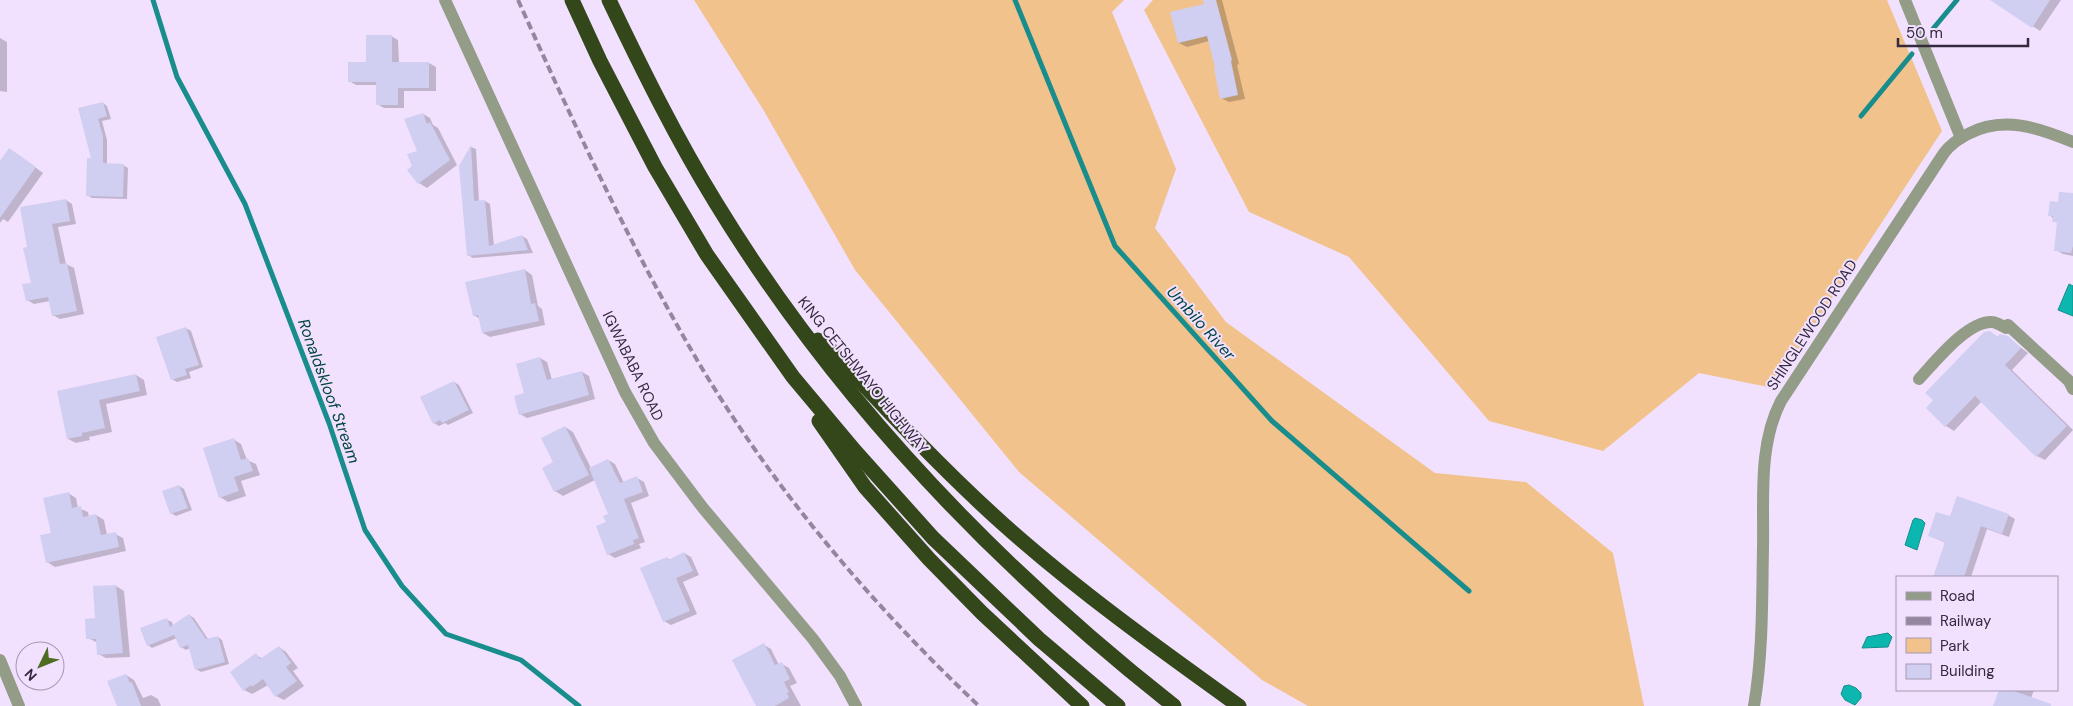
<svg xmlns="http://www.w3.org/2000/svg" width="2073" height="706" font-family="'DM Sans',sans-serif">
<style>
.green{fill:#f2c28d}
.water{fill:#0bb7ae;stroke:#188d8c}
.shadow{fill:#0003}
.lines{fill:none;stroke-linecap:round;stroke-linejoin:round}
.stream{stroke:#188d8c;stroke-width:5}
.building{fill:#d0cef1}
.minor{stroke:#929c87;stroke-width:12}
.highway{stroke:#34471b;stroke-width:15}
.rail{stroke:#94869f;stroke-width:4;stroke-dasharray:8 4;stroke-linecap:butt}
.labels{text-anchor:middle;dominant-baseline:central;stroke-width:4;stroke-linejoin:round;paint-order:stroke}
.street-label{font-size:15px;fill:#352a3d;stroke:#f1e1ff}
.water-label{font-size:16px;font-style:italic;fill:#014441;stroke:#f1e1ff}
</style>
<rect width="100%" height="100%" fill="#f1e1ff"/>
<g class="green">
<path d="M694,0H1124L1112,12L1176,169L1155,228L1226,322L1435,473L1526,482L1613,553L1644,706H1308L1262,680L1019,472L855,270L764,111Z"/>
<path d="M1153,0H1887L1942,131L1773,388L1699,373L1603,451L1489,421L1349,257L1249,212L1144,10Z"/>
</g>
<g class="water">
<path d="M2069,284L2073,286V316L2058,310Z"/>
<path d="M1915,518L1922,520L1925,523L1917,550L1905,545L1913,520Z"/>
<path d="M1888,633L1892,637L1888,647L1862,648L1867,637Z"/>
<path d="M1849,685L1856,688L1861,693V698L1855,705L1845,700L1841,694L1844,686Z"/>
</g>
<g class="shadow">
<path d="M1204,0H1222L1239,64L1237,65L1245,99L1229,102L1221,98L1217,68L1209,41L1187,47L1179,43L1205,5Z"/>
<path d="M2003,0H2061L2040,31L2000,5Z"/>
<path d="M391,36L398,40L399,63H429L436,67V91H404V108H384L377,104V85H356L349,81Z"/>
<path d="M0,38L7,42V92L0,91Z"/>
<path d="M103,103L107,106L111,119L102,121L107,140V165H123L128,168L127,199L92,198L87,195L93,160L80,109Z"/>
<path d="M423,114L430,118L433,125L438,128L457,165L427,188L419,183L413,167L419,152Z"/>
<path d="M471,147L476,149L479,201H485L490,204L494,246L522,236L527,239L533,253L473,258L468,255L460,166Z"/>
<path d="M17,154L43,173L8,222L3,219L0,223V163Z"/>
<path d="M2073,195V256L2063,254L2056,250L2058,224L2050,215L2059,204Z"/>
<path d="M66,200L72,204L76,224L58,227L66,264L74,268L84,314L60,319L53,315L50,301L34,304L27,300L32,284L29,248Z"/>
<path d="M525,270L532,275L538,306L542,309L545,325L490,337L483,333L480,319L474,315Z"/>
<path d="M186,328L191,331L203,367L189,372L191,378L177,382L172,379Z"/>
<path d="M1990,332L1998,337H2007L2028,353L2012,370L2073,430L2045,460L2037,456L1982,401L1954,431L1946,426L1927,408Z"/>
<path d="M540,358L547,362L552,380L582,372L589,376L595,399L527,418L520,414L526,394Z"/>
<path d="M136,375L144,380L147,395L106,404L112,432L89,437L90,440L76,443L68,439L58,392Z"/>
<path d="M454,382L459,385L473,413L448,425L445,423L439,426L434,423Z"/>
<path d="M565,427L573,432L591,468L608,460L615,464L624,483L637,478L644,482L649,496L631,503L645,542L639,544L641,548L615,558L608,554L607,523L610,515L595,480L563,496L555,491V463Z"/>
<path d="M233,439L241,444L247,460L256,464L260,475L241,481L246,496L228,502L220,497Z"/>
<path d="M179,486L184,489L192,510L176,516L171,513Z"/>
<path d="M68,493L76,498L78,508L88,512L89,517L96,515L104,520L107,535L115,534L123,538L126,551L55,567L47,562L52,534Z"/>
<path d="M2008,515L2015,519L2009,537L1987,529L1971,577H1934L1946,543L1930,536L1951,518Z"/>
<path d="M684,553L691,557L699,575L683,582L697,614L671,625L664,621L667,558L670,560Z"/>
<path d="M116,586L124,591L130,657L106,658L98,654V643L88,638Z"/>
<path d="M189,615L194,618L208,639L218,637L222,640L229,664L201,672L196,669L190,648L186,650L181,647L177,638L152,648L148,645L167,620L172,622L173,626Z"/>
<path d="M764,645L771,649L779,665L782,664L789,668L797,683L790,686L801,706H757Z"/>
<path d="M279,647L286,652L298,668L293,671L304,686L284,700L276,696L268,685L252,694L244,690L256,655L263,659Z"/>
<path d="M126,675L134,680L143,698L151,695L158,699L161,706H118Z"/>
<path d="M2000,690H2034L2031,698L2051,706H1994Z"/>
</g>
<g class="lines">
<g class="stream">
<path d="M153,0L177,77L245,204L329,423L365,530L402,586L446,634L521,660L579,706"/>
<path d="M1015,0L1115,246L1272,421L1469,591"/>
<path d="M1932,30L1957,0"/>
<path d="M1861,116L1912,54"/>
</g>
</g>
<g class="building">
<path d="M1203,0H1216L1232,60L1231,61L1238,95L1220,99L1214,68L1215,67L1207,36L1178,43L1170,12L1204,4Z"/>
<path d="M1990,0H2050L2032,28Z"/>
<path d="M366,35H392V62H429V88H398V105H376V82H348V62H366Z"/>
<path d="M103,102L107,116L98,119L103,136V163L124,164L123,197L86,196L87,158H91L78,108Z"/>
<path d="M423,113L427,124L430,122L450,160L418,184L407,170L412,166L407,154L417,151L404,119Z"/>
<path d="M471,145L474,201L485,200L489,246L522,235L528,250L467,256L459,166Z"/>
<path d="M9,148L36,167L0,218V161Z"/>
<path d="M2059,192L2073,193V246L2071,253L2054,251L2057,222H2052L2053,216H2048L2050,201L2058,202Z"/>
<path d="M66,199L70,221L52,224L60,264L67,263L77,311L52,316L48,297L26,301L22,284L31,283L23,248L27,247L20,207Z"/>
<path d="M525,269L531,304L535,303L539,321L482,333L478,315L473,316L465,282Z"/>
<path d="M186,327L199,365L185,369L187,375L171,380L156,337Z"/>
<path d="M1990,331L1997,337L2000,334L2008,336L2021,348L2005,365L2067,426L2036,457L1975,396L1945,427L1926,408L1933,400L1925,393L1984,332Z"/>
<path d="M540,357L547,380L582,371L589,395L519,415L514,396L524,393L516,364Z"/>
<path d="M136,374L140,391L99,400L105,428L82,433V436L67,439L57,391Z"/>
<path d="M454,381L469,410L442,423L440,420L433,424L420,397Z"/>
<path d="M565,426L589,475L554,492L542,468L553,462L541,438Z"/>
<path d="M234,438L241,460L248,458L253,471L234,477L239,491L219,498L203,448Z"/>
<path d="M608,459L620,483L637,476L643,492L624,499L639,538L633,540L634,544L607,555L596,526L606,522L603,516L608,514L589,468Z"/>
<path d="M179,485L188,508L170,514L162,491Z"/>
<path d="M69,492L72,508L81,506L83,517L96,514L101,535L116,532L119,547L46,563L40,535L51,533L43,498Z"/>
<path d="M1957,496L2009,514L2002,534L1981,526L1964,577H1933L1945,542L1928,536L1936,512L1950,516Z"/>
<path d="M684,552L693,571L676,578L690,611L663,622L640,568L667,557L668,560Z"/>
<path d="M116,585L123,653L97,655L96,639H86L85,619L95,618L93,586Z"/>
<path d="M189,614L206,639L218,636L225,662L195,670L188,645L180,648L174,635L147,646L140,628L167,618L170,627Z"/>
<path d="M764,643L775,665L782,662L790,679L784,682L789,692L787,693L789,698L775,706H756L732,660Z"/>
<path d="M279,646L291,663L286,667L297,681L275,697L263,679L252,687L251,685L243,691L230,672L256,653L260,659Z"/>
<path d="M126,674L130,683L132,682L141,706H117L107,681Z"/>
<path d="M1999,690H2011L2051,704V706H1993Z"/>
</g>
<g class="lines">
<g class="minor">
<path d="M445,0L625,392L654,443L703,508L813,639L840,676L856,706"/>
<path d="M1905,0L1961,138"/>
<path d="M1919,379C1935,362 1967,321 1992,322C1996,322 2002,326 2006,328L2008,325L2069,381L2073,389"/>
<path d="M0,660L19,706"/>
<path d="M1754,706C1763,654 1762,599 1763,547C1764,500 1758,445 1781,401L1944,153C1950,145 1958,139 1968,134C2003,115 2039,128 2073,142"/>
</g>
<g class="highway">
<path d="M572,0L600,61L655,167L707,255L793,377L855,451L933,538L1039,639L1118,706"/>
<path d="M609,0C642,69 676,138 716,203C835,398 995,565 1174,706"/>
<path d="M818,340L832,351C887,410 942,469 1002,523C1077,590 1158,648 1239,706"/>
<path d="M819,421L865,487L929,559L982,613L1082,706"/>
</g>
<path class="rail" d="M518,0C575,126 632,251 703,370C778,494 874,607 979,706"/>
</g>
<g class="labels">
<g class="street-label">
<text transform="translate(1812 325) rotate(-57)">SHINGLEWOOD ROAD</text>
<text transform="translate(633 366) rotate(64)">IGWABABA ROAD</text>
<text transform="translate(863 375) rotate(51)">KING CETSHWAYO HIGHWAY</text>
</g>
<g class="water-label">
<text transform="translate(1201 323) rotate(48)">Umbilo River</text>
<text transform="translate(329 391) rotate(70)">Ronaldskloof Stream</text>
</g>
</g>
<rect x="1896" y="576" width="162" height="115" fill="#f1e1ff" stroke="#a698b1"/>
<rect x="1906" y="592" width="25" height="8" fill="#929c87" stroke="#a698b1"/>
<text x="1940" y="601" font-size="15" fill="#352a3d">Road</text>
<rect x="1906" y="617" width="25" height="8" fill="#94869f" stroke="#a698b1"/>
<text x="1940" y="626" font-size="15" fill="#352a3d">Railway</text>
<rect x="1906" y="638" width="25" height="15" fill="#f2c28d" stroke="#a698b1"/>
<text x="1940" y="651" font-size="15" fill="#352a3d">Park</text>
<rect x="1906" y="664" width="25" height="15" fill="#d0cef1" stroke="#a698b1"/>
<text x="1940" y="676" font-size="15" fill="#352a3d">Building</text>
<g transform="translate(40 666) rotate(227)"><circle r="24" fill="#f1e1ff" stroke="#a698b1"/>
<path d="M0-4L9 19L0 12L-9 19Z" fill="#4d6b21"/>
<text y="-8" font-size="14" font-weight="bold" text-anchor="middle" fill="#352a3d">N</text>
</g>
<path d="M1898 38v8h130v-8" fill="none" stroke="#352a3d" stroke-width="2.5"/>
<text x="1906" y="38" font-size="15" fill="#352a3d" stroke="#f1e1ff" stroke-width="4" paint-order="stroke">50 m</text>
</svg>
